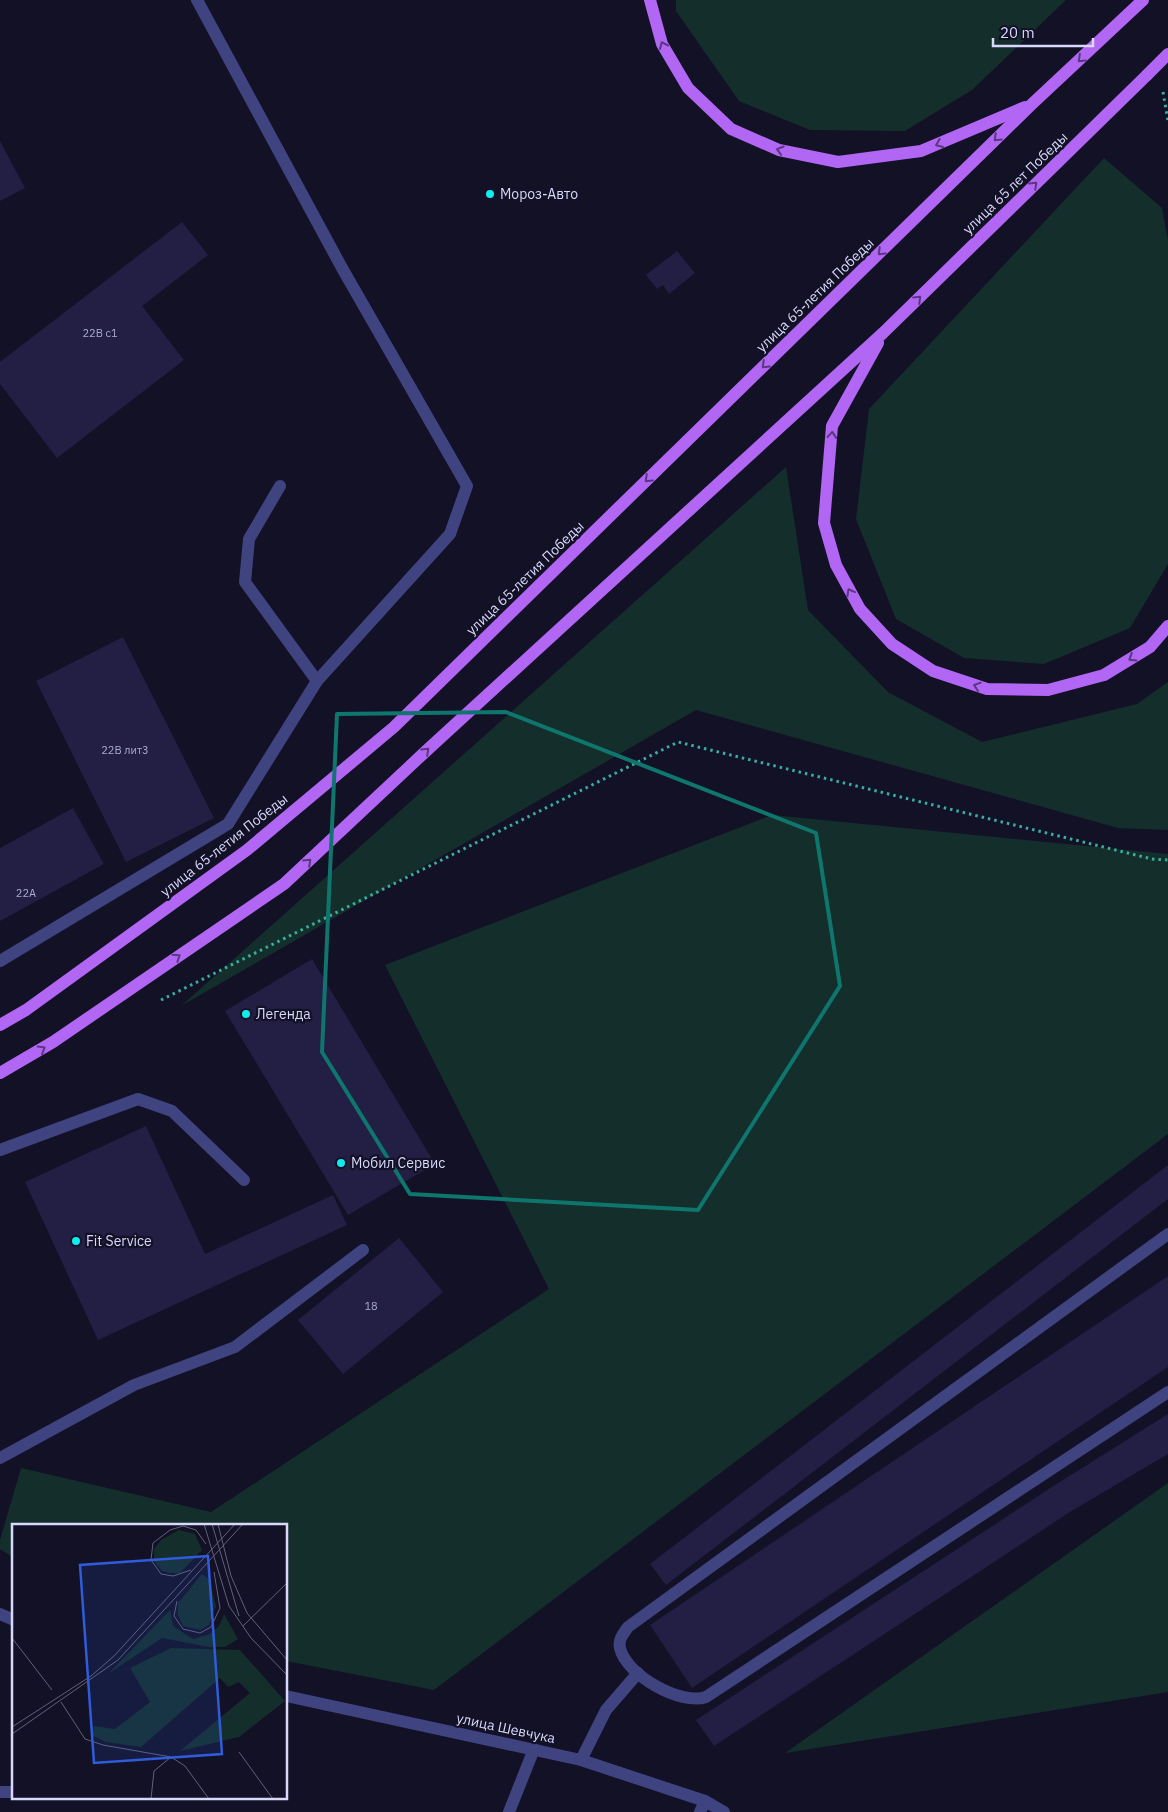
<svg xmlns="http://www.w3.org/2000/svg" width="1168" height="1812" font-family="'IBM Plex Sans',sans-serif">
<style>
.green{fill:#142e2b}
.building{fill:#221e44}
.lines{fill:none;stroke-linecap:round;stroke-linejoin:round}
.path{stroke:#38af9d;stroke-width:3;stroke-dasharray:2.5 4;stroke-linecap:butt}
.minor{stroke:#3f4380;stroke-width:12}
.major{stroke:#b266f4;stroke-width:12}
.major-bridge{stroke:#b266f4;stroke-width:12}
.oneway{stroke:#5a3782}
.marked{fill:none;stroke:#0f766e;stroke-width:4;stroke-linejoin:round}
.poi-dot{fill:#11ecee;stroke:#121125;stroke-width:2}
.labels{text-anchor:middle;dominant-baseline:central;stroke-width:4.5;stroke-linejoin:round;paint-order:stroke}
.number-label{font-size:11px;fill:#aaa9ce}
.street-label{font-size:14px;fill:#d8d7fc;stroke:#121125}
.poi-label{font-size:14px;fill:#d8d7fc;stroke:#121125;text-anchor:start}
.inset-road{fill:none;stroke:#61607b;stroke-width:1}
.view{fill:#305cdc;fill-opacity:0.15;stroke:#305cdc;stroke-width:2.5}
.inset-edge{fill:none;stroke:#d8d7fc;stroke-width:2.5}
</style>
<rect width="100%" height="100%" fill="#121125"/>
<g class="green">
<path d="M676,0H1066L972,90L905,131L810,130L739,101L676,11Z"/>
<path d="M1104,158L1162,208L1168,240V564L1130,628L1044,664L964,658L896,619L856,519L869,409Z"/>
<path d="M786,467L808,610L888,692L982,742L1137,704L1168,682V830L1118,828L696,710L181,1006Z"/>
<path d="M772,815L1168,854V1134L434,1690L286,1661V1526H14V1558L0,1549V1540L21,1468L211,1512L549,1289L385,965Z"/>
<path d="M1168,1483V1692L785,1753Z"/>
</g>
<g class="building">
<path d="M0,141L25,188L0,201Z"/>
<path d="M182,222L208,255L142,306L184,360L57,458L0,384V362Z"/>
<path d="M677,251L695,273L669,294L663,285L657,289L646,275Z"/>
<path d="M123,637L214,818L126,862L36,681Z"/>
<path d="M73,808L104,864L0,921V848Z"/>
<path d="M312,959L435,1164L348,1215L225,1011Z"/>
<path d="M146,1126L205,1254L333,1195L347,1225L98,1340L25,1182Z"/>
<path d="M1168,1165V1199L666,1585L650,1564Z"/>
<path d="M399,1238L443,1292L343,1374L298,1320Z"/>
<path d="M1168,1276V1367L692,1688L650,1625Z"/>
<path d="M1168,1414V1454L1070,1512L714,1746L696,1720L1055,1485Z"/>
</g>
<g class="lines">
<g class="path">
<path d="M1163,92L1168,121"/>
<path d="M161,1000L678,742L1152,859L1168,860"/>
</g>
<g class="minor">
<path d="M197,0L342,268L467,486L450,534L317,681"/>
<path d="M0,961L228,824L317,681L245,582L249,539L280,486"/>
<path d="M0,1150L138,1099L172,1111L244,1180"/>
<path d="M1168,1234L628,1627C623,1634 618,1640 620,1648C626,1675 681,1706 706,1697L1168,1392"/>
<path d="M0,1458L134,1385L235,1347L363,1250"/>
<path d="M0,1614L14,1620"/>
<path d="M286,1696L581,1760L705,1801L700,1812"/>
<path d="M581,1760L606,1710L638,1673"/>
<path d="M0,1792H14"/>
<path d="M705,1801L724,1812"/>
<path d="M509,1812L534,1749"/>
</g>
<g class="major">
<path d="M650,0L662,44L688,88L731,129L779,150L838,162L921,151L1025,107"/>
<path d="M878,343L832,426L824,523L836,565L860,609L892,644L933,671L987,689L1048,690L1104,675L1150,647L1168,626"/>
<path d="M0,1025L26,1010L247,850L394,727L1032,104L1143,0"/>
<path d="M0,1073L53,1042L284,884L425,752L883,333L1147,75"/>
</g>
<path class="major-bridge" d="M1147,75L1168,54"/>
</g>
<defs><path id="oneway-chevron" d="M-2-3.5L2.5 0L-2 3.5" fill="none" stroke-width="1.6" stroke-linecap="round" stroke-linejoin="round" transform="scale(1.25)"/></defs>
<g class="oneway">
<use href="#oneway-chevron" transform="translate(663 45) rotate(-114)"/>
<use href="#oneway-chevron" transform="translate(1081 59) rotate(137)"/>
<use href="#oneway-chevron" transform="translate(997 138) rotate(136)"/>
<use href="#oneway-chevron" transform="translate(939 144) rotate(157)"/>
<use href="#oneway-chevron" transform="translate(780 150) rotate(-163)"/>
<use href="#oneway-chevron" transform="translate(1034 185) rotate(-44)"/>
<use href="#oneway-chevron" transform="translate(881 252) rotate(136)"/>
<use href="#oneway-chevron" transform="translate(918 299) rotate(-44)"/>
<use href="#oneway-chevron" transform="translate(765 365) rotate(136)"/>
<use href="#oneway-chevron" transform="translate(832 435) rotate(-85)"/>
<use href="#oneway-chevron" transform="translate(648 479) rotate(136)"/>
<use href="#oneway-chevron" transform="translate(850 592) rotate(-119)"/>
<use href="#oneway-chevron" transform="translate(1132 658) rotate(148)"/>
<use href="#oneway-chevron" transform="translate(977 686) rotate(-161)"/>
<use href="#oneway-chevron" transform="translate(426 751) rotate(-43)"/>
<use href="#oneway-chevron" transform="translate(308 862) rotate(-43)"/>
<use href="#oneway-chevron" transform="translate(177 957) rotate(-34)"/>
<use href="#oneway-chevron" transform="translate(42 1049) rotate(-30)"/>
</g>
<path class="marked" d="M506,712L816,833L840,986L698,1210L410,1194L322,1052L337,714Z"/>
<g class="poi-dot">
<circle cx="490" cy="194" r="5"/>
<circle cx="246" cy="1014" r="5"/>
<circle cx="341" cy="1163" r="5"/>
<circle cx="76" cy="1241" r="5"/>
</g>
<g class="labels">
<g class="number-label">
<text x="100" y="333">22В с1</text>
<text x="125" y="750">22В лит3</text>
<text x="26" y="893">22А</text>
<text x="371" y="1306">18</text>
</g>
<g class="street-label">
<text transform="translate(1015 183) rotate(-44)">улица 65 лет Победы</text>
<text transform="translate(815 295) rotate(-44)">улица 65-летия Победы</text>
<text transform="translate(525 578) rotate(-44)">улица 65-летия Победы</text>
<text transform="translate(224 845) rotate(-38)">улица 65-летия Победы</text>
<text transform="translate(506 1728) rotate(12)">улица Шевчука</text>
</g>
<g class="poi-label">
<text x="500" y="194">Мороз-Авто</text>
<text x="256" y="1014">Легенда</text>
<text x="351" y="1163">Мобил Сервис</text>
<text x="86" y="1241">Fit Service</text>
</g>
</g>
<g transform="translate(12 1524)">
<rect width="275" height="275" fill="#121125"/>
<path d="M167,6L183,10L190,26L168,49H158L150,47L142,37V25L149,16ZM190,50L197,55L204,82L197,101L188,106L171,102L166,91V79ZM158,86L161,102L181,115L198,110L207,102L212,90L226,115L213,123H197L150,114L96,150ZM159,124L228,126L273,177L227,213L168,227L238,169L227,158L216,163L208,154L129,223L94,218L80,211L82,202L103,205L138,178L118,144Z" fill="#142e2b"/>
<path class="inset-road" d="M192,0L217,82L239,114L275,151M200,0L227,92M206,0L219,52L235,89L275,136M179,46L161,52L149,50L139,36L141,19L158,6L171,2L184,6L194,20M165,77L162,92L171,105L188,109L199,103L208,84L202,48M231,102L275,59M0,114L40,166M49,178L73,215L91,221L159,233L142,247L139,275M0,203L79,152L102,132L223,0M0,210L106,136L231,0M227,228L261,275M159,233L173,242L197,275"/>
<path class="view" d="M196,32L210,230L82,239L68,41Z"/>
<rect width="275" height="275" class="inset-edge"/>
</g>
<path d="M993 38v8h100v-8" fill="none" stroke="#d8d7fc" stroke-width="2.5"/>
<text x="1000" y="38" font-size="15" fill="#d8d7fc" stroke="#121125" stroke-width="4" paint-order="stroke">20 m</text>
</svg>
